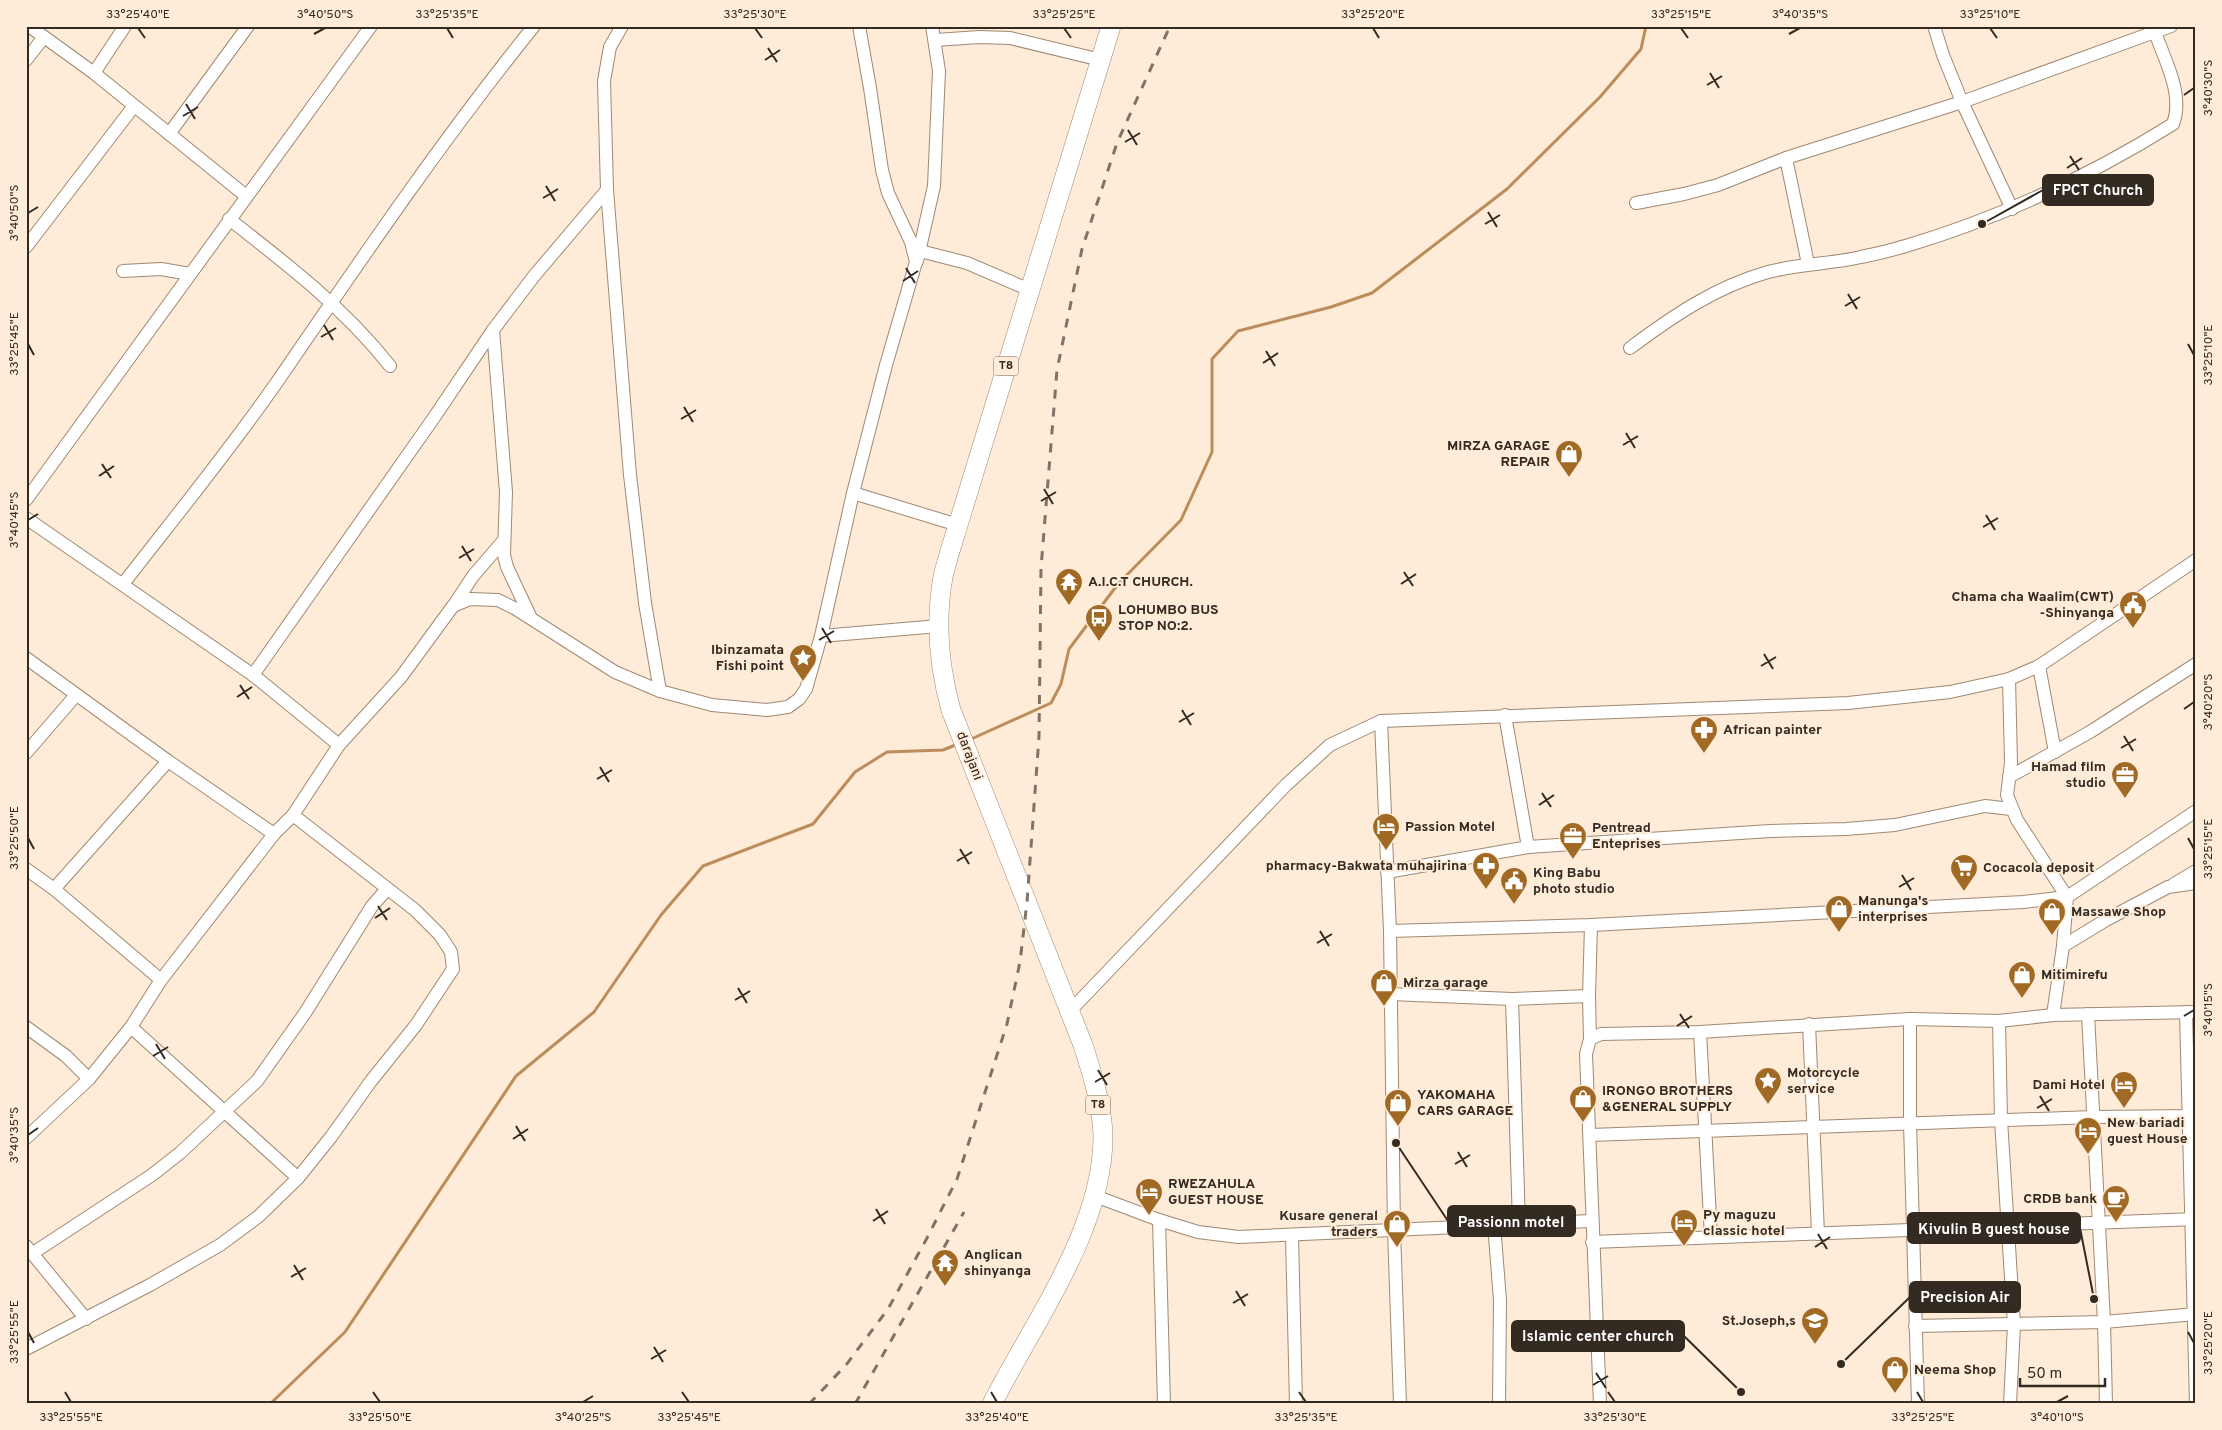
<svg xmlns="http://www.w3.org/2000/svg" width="2222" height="1430" font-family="Overpass,sans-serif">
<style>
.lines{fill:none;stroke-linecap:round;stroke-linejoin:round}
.stream{stroke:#bc8d5a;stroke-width:3}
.minor-casing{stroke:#9e8973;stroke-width:14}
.highway-casing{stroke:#9e8973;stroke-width:20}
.minor{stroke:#fff;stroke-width:12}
.highway{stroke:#fff;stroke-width:19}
.rail{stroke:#7f7366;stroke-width:3;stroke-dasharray:9 9;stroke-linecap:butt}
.ticks{fill:none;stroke:#332a21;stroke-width:2}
.labels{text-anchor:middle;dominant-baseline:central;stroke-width:4;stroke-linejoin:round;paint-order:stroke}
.shield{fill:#feebd8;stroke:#706458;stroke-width:1}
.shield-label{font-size:12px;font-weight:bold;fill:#332a21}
.poi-label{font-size:14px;font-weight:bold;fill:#332a21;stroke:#feebd8;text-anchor:start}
.street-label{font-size:14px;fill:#332a21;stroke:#feebd8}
.leader{fill:none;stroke:#332a21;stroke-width:2}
.callout-dot{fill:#332a21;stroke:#feebd8;stroke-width:2}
.callout{fill:#332a21;stroke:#332a21;stroke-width:2}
.callout-label{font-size:15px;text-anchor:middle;font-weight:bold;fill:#fff}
.neatline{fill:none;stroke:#332a21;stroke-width:2}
.ticks-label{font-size:12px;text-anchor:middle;fill:#332a21}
</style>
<rect width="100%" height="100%" fill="#feebd8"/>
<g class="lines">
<g class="stream">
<path d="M969,740L1051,703L1061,684L1069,649L1118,584L1181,520L1212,452V359L1238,331L1331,307L1372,293L1507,189L1600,97L1641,49L1646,26"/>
<path d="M270,1404L345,1332L516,1076L594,1012L661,915L703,866L813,824L855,772L887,752L943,750L958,744"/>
</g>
<defs>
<g id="minor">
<path d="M29,26L94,73L246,196"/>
<path d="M622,26L610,47L604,81L607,190L630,475L645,603L660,691"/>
<path d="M1934,26L1943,55L1962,102L2012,209"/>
<path d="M936,40L979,37L1010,38L1101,60"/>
<path d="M26,60L44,37"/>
<path d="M94,73L125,26"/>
<path d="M169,134L248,26"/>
<path d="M1786,158L1808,264"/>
<path d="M1636,203L1684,194L1718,185L1786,158L1962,102L2171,26"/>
<path d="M229,219C287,264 344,308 390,366"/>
<path d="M26,247L134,106"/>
<path d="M920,251L967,263L1030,290"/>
<path d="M917,261L934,186L939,71L932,26"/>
<path d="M123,271L161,269L190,274"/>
<path d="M493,330L506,492L504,555L507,567L530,616"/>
<path d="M1630,348C1673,316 1715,287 1768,272C1799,264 1830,264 1861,257C1877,254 1893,250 1909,245C2002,217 2090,176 2173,124C2185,92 2162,56 2153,26"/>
<path d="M853,493L958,525"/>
<path d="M26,500L371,26"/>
<path d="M26,518L253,675L433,419L493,330L534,276L607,190"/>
<path d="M123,584C175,517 229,451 277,382C360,261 442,140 534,26"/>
<path d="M454,605L473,576L504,540"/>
<path d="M821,636L939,626"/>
<path d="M26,658L168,761L274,834"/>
<path d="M2039,666L2055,752"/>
<path d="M253,675L339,745"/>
<path d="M2009,679L2011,763L2007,795L2017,820L2067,897L2063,946L2053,1015"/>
<path d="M1505,715L1528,847"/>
<path d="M1381,721L1390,931L1394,1230L1400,1404"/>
<path d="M26,753L76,695"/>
<path d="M2009,777L2090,732L2196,664"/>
<path d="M293,815L339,745L401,677L453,606L470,599L498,600L516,609L615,672L660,691L712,705L767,710L788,707L799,699L806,689L821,636L853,493L886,365L916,262L911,242L888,193L882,170L870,88L859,26"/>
<path d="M26,869L54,889L161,980"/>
<path d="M1387,872L1528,847L1770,831L1846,829L1895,825L1985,806L2011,809"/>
<path d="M2174,884L2196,871"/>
<path d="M54,889L168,761"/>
<path d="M1390,931L1591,925L2023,902L2067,897L2196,811"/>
<path d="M2063,946L2106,920L2168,887L2196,883"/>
<path d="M1390,994L1512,999L1589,996"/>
<path d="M1512,999L1519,1224"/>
<path d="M1070,1011L1286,785L1330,745L1381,721L1848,703L1950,692L2009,679L2039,666L2196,560"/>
<path d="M2186,1012L2196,1404"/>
<path d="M2088,1014L2104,1322L2106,1404"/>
<path d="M1910,1019V1123L1918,1404"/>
<path d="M1999,1021L2001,1120L2014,1325L2010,1404"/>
<path d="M1809,1024L1818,1234"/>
<path d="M26,1027L66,1056L89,1079"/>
<path d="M131,1027L298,1178"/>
<path d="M1700,1032L1711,1237"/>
<path d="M1590,1039L1589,996L1591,925"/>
<path d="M1590,1135L2093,1117L2196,1116"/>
<path d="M26,1138L89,1079L131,1027L161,980L274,834L293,815L415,910L440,935L451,952L453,969L416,1025L371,1081L331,1137L298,1178L259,1216L220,1245L150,1285L26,1349"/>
<path d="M1095,1196L1159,1220L1198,1232L1239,1237L1591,1221"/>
<path d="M1159,1220L1164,1404"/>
<path d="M1494,1224L1500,1300L1499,1404"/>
<path d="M1292,1236L1296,1404"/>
<path d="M1592,1242L2196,1219"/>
<path d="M26,1246L86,1319"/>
<path d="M33,1253L152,1175L180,1153L257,1081L305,1013L372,906L387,889"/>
<path d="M1915,1326L2104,1322L2196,1314"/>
<path d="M1600,1404L1586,1054L1590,1039L1601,1034L1700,1032L1910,1019L1999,1021L2053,1015L2196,1012"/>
</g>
<path id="highway" d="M992,1404C1033,1323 1104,1228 1103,1135C1102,1105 1092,1073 1083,1045L951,710C939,667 935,622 943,577C947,559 953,542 958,525L1111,26"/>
</defs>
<use href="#minor" class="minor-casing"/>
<use href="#highway" class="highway-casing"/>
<use href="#minor" class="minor"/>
<use href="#highway" class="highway"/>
<g class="rail">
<path d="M809,1404L846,1365L888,1309L927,1238L957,1179L1007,1024L1020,962L1027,902L1039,737L1041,568L1057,370L1082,249L1117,143L1170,26"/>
<path d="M855,1404L964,1212"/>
</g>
</g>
<path class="ticks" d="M138,28L145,38M447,28L453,38M755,28L762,38M1064,28L1071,38M1373,28L1379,38M1681,28L1688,38M1990,28L1997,38M314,34L325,28M1789,34L1800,28M768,48L777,62M765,60L780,50M1710,73L1719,88M1707,85L1722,76M2184,95L2194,88M186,104L195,119M183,116L198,107M1128,130L1137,145M1125,142L1140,133M2070,156L2079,170M2067,168L2082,158M546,186L555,201M543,198L558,189M1488,212L1497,227M28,213L38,207M1485,224L1500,215M906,268L915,283M903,281L918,271M1848,294L1857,309M1845,306L1860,297M324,325L333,340M321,337L336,328M28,344L34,355M2188,344L2194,355M1266,351L1275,366M1263,363L1278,353M684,407L693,422M681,419L696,410M1626,433L1635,448M1623,445L1638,436M102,464L111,478M99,476L114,466M1044,489L1053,504M1041,501L1056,492M1986,515L1995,530M28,520L38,514M1983,527L1998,518M462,546L471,561M459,558L474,549M1404,572L1413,586M1401,584L1416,574M822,628L831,643M819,640L834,631M1764,654L1773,669M1761,666L1776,657M240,685L249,699M237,697L252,687M2184,709L2194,702M1182,710L1191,725M1179,722L1194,713M2124,736L2133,751M2121,748L2136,739M600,767L609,782M597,779L612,770M1542,793L1551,807M1539,805L1554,795M28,838L34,849M2188,838L2194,849M960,849L969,864M957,861L972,852M1902,875L1911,890M1899,887L1914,878M378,906L387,920M375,918L390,908M1320,931L1329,946M1317,943L1332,934M738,988L747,1003M735,1000L750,991M1680,1014L1689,1028M2184,1016L2194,1010M1677,1026L1692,1016M156,1044L165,1059M153,1056L168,1047M1098,1070L1107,1085M1095,1082L1110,1073M2040,1096L2049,1111M2037,1108L2052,1099M516,1126L525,1141M28,1135L38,1128M513,1139L528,1129M1458,1152L1467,1167M1455,1164L1470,1155M876,1209L885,1224M873,1221L888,1211M1818,1234L1827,1249M1815,1247L1830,1237M294,1265L303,1280M291,1277L306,1268M1236,1291L1245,1306M1233,1303L1248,1294M28,1332L34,1343M2188,1332L2194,1343M654,1347L663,1362M651,1359L666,1350M1596,1373L1606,1388M1593,1385L1608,1376M65,1392L71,1402M373,1392L380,1402M682,1392L689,1402M991,1392L997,1402M1299,1392L1306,1402M1608,1392L1615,1402M1917,1392L1923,1402M583,1402L593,1396M2057,1402L2068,1396"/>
<defs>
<symbol id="shop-pin" viewBox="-11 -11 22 30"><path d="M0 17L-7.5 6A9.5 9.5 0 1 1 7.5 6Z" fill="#a06924" stroke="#feebd8"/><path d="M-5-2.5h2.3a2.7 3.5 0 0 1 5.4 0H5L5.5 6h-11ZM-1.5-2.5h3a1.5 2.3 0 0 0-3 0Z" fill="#fff"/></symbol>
<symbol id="temple-pin" viewBox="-11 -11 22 30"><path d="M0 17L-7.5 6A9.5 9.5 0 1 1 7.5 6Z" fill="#a06924" stroke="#feebd8"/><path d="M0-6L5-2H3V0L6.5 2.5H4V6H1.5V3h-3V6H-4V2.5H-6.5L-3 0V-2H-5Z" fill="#fff"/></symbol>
<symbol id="civic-pin" viewBox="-11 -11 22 30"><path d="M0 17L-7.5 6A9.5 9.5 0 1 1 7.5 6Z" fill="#a06924" stroke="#feebd8"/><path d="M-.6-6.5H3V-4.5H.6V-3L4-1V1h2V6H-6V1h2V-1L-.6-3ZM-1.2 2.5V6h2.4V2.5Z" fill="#fff"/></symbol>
<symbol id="bus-pin" viewBox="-11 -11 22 30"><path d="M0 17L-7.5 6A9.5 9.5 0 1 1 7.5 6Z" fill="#a06924" stroke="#feebd8"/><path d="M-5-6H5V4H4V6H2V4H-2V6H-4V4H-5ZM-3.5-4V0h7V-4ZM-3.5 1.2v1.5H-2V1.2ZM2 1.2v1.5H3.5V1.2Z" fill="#fff"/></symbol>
<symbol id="sight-pin" viewBox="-11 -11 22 30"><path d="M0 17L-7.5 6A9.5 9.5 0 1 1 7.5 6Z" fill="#a06924" stroke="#feebd8"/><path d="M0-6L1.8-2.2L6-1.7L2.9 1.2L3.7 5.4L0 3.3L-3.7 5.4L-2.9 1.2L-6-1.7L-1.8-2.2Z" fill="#fff"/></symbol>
<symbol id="pharmacy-pin" viewBox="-11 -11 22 30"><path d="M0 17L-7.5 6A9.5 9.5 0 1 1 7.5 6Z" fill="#a06924" stroke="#feebd8"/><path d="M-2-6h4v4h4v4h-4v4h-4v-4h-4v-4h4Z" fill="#fff"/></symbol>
<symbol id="office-pin" viewBox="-11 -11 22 30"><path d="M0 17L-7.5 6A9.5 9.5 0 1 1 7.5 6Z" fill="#a06924" stroke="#feebd8"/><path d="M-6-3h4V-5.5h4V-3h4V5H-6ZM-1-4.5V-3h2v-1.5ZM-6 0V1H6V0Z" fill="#fff"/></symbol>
<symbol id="hotel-pin" viewBox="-11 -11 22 30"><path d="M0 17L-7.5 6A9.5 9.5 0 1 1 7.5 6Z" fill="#a06924" stroke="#feebd8"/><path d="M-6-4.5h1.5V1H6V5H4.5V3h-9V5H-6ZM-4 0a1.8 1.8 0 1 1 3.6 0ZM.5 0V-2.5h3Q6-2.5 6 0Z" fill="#fff"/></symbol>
<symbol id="supermarket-pin" viewBox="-11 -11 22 30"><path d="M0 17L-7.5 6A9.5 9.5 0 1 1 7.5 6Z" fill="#a06924" stroke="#feebd8"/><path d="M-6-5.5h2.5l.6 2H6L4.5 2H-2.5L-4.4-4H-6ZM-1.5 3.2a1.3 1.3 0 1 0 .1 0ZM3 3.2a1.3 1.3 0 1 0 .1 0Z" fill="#fff"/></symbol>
<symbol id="cafe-pin" viewBox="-11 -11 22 30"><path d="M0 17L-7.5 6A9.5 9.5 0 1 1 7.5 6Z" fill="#a06924" stroke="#feebd8"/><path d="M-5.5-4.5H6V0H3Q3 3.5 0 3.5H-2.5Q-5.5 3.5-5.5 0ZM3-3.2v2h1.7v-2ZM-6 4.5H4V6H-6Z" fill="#fff"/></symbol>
<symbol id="university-pin" viewBox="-11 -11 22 30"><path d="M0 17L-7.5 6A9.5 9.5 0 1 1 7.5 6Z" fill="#a06924" stroke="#feebd8"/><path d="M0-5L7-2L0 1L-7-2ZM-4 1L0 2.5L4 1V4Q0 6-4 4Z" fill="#fff"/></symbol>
</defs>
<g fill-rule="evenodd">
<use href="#shop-pin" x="1553" y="438" width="32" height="43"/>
<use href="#temple-pin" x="1053" y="566" width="32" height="43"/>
<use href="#civic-pin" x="2117" y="589" width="32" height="43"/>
<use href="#bus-pin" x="1083" y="602" width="32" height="43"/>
<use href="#sight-pin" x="787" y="642" width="32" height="43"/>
<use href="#pharmacy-pin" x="1688" y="714" width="32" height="43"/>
<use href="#office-pin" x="2109" y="759" width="32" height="43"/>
<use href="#hotel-pin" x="1370" y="811" width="32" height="43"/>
<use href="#office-pin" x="1557" y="820" width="32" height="43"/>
<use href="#pharmacy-pin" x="1470" y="850" width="32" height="43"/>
<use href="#supermarket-pin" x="1948" y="852" width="32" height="43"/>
<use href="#civic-pin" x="1498" y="865" width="32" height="43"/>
<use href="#shop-pin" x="1823" y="893" width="32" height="43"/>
<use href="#shop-pin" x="2036" y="896" width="32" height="43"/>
<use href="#shop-pin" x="2006" y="959" width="32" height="43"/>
<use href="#shop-pin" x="1368" y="967" width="32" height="43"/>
<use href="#sight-pin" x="1752" y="1065" width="32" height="43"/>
<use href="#hotel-pin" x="2108" y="1069" width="32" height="43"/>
<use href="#shop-pin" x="1567" y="1083" width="32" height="43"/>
<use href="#shop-pin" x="1382" y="1087" width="32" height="43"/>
<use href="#hotel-pin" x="2072" y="1115" width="32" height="43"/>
<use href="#hotel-pin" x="1133" y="1176" width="32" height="43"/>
<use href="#cafe-pin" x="2100" y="1183" width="32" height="43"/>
<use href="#hotel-pin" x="1668" y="1207" width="32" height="43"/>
<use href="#shop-pin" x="1381" y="1208" width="32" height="43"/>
<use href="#temple-pin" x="929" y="1247" width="32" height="43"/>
<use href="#university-pin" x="1799" y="1305" width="32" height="43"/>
<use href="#shop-pin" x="1879" y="1354" width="32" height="43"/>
</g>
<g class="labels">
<g class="shield">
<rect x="993.5" y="356.5" width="25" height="19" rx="4"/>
<rect x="1085.5" y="1095.5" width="25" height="19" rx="4"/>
</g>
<g class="shield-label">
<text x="1006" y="366">T8</text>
<text x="1098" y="1105">T8</text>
</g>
<g class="poi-label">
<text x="1550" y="446" text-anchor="end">MIRZA GARAGE<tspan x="1550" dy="16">REPAIR</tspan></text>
<text x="1088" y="582">A.I.C.T CHURCH.</text>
<text x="2114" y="597" text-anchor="end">Chama cha Waalim(CWT)<tspan x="2114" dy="16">-Shinyanga</tspan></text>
<text x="1118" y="610">LOHUMBO BUS<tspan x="1118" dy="16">STOP NO:2.</tspan></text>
<text x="784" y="650" text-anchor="end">Ibinzamata<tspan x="784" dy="16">Fishi point</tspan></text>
<text x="1723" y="730">African painter</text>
<text x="2106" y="767" text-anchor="end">Hamad film<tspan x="2106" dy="16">studio</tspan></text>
<text x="1405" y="827">Passion Motel</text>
<text x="1592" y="828">Pentread<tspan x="1592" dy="16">Enteprises</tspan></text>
<text x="1467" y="866" text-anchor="end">pharmacy-Bakwata muhajirina</text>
<text x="1983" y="868">Cocacola deposit</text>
<text x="1533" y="873">King Babu<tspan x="1533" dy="16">photo studio</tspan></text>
<text x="1858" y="901">Manunga's<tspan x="1858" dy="16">interprises</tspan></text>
<text x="2071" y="912">Massawe Shop</text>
<text x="2041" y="975">Mitimirefu</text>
<text x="1403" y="983">Mirza garage</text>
<text x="1787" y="1073">Motorcycle<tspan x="1787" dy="16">service</tspan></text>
<text x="2105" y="1085" text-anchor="end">Dami Hotel</text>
<text x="1602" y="1091">IRONGO BROTHERS<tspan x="1602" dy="16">&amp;GENERAL SUPPLY</tspan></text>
<text x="1417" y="1095">YAKOMAHA<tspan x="1417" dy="16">CARS GARAGE</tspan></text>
<text x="2107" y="1123">New bariadi<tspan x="2107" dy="16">guest House</tspan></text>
<text x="1168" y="1184">RWEZAHULA<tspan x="1168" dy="16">GUEST HOUSE</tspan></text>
<text x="2097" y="1199" text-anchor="end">CRDB bank</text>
<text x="1703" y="1215">Py maguzu<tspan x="1703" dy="16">classic hotel</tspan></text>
<text x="1378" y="1216" text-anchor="end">Kusare general<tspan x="1378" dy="16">traders</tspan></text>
<text x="964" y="1255">Anglican<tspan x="964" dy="16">shinyanga</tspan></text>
<text x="1796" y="1321" text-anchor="end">St.Joseph,s</text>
<text x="1914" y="1370">Neema Shop</text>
</g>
<g class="street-label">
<text transform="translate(969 756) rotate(69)">darajani</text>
</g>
</g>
<path class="leader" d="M1982 224L2043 190M1396 1143L1448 1221M2094 1299L2080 1228M1841 1364L1910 1297M1741 1392L1684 1336"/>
<g class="callout-dot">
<circle cx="1982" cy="224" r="5"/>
<circle cx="1396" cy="1143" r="5"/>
<circle cx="2094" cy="1299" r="5"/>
<circle cx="1841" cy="1364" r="5"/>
<circle cx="1741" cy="1392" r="5"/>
</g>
<g class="callout">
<rect x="2043" y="175" width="110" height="30" rx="5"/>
<rect x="1448" y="1206" width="127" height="30" rx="5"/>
<rect x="1908" y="1213" width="172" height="30" rx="5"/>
<rect x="1910" y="1282" width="110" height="30" rx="5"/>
<rect x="1512" y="1321" width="172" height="30" rx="5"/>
</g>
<g class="callout-label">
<text x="2098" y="195">FPCT Church</text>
<text x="1511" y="1227">Passionn motel</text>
<text x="1994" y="1234">Kivulin B guest house</text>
<text x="1965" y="1302">Precision Air</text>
<text x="1598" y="1341">Islamic center church</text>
</g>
<rect width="2222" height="1430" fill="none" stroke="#feebd8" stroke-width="55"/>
<path d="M2020 1378v8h85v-8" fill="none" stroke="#332a21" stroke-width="2.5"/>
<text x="2027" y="1378" font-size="15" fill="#332a21" stroke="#feebd8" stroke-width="4" paint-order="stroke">50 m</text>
<rect x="28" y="28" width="2166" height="1374" class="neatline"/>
<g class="ticks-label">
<text x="138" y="18">33°25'40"E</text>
<text x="325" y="18">3°40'50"S</text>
<text x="447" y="18">33°25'35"E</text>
<text x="755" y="18">33°25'30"E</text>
<text x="1064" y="18">33°25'25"E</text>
<text x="1373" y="18">33°25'20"E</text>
<text x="1681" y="18">33°25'15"E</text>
<text x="1800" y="18">3°40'35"S</text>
<text x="1990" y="18">33°25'10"E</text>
<text transform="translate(2208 88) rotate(-90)" y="4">3°40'30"S</text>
<text transform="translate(14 213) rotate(-90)" y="4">3°40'50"S</text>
<text transform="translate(14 344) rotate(-90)" y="4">33°25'45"E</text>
<text transform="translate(2208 355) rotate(-90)" y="4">33°25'10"E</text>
<text transform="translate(14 520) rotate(-90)" y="4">3°40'45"S</text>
<text transform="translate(2208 702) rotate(-90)" y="4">3°40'20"S</text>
<text transform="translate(14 838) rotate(-90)" y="4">33°25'50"E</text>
<text transform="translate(2208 849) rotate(-90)" y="4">33°25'15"E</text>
<text transform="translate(2208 1010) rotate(-90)" y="4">3°40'15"S</text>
<text transform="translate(14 1135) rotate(-90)" y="4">3°40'35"S</text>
<text transform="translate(14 1332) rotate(-90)" y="4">33°25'55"E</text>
<text transform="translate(2208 1343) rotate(-90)" y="4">33°25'20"E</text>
<text x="71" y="1421">33°25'55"E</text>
<text x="380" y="1421">33°25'50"E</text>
<text x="583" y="1421">3°40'25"S</text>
<text x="689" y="1421">33°25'45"E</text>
<text x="997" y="1421">33°25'40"E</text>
<text x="1306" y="1421">33°25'35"E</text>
<text x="1615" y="1421">33°25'30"E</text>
<text x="1923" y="1421">33°25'25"E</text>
<text x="2057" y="1421">3°40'10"S</text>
</g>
</svg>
